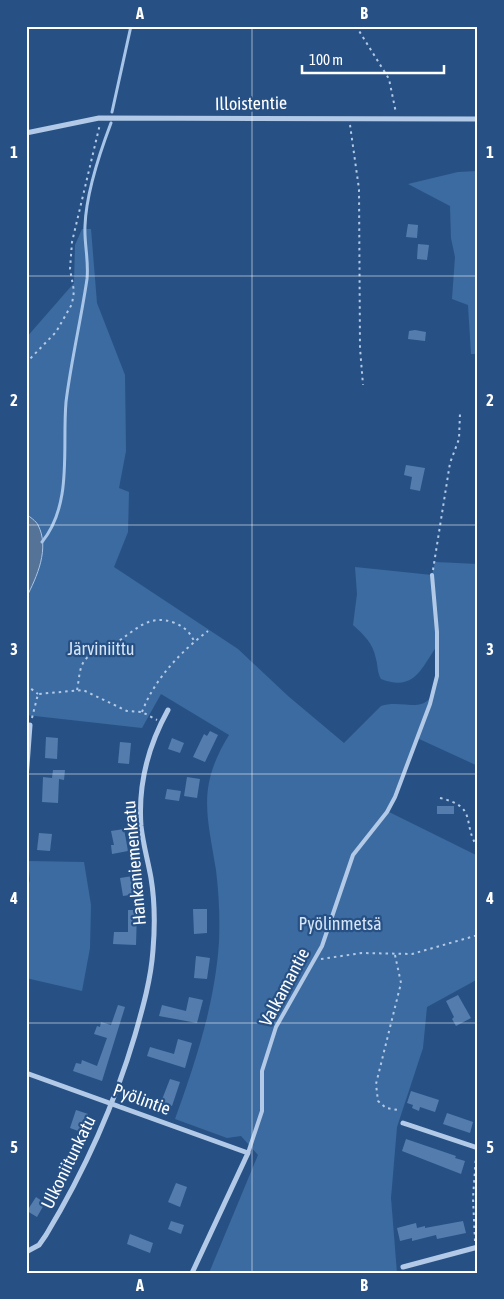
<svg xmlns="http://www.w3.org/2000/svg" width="504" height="1299" font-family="'Asap Condensed',sans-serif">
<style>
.green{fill:#3c6ba1}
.water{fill:#557297;stroke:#a7c5e8}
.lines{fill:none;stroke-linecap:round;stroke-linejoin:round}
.stream{stroke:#a7c5e8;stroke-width:3}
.building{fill:#547dae}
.path{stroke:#b2cae7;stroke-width:2;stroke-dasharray:2.5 4;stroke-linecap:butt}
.lane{stroke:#b2cae7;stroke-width:4}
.street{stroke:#b2cae7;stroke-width:5}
.grid{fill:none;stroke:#fff;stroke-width:1;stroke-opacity:0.55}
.labels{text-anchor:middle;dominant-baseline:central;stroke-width:4.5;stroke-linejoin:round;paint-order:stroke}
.street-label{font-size:18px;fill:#fff;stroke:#275185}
.park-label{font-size:18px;fill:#d5e4f6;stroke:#275185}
.neatline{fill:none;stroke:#fff;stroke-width:2}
.grid-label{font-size:16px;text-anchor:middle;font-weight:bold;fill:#fff}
</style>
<rect width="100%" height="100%" fill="#275185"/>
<g class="green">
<path d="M478,171V354H471L468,305L452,299L455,257L451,238L450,206L408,184L458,172Z"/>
<path d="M82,229H91L97,303L125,375L126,451L119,488L129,492L128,532L114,567L238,649L288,696L344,743L381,706C392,702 404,705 416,705C442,704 437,664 437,646C421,668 415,692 381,679C377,672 378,666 376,659C373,643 364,635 353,625L357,594L355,567L432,575L435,562L478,564V766L417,738L387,811L478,856V979L427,1007L423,1048L397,1127L391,1198L397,1273H209L258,1155L241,1136L227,1138L175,1119C196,1061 215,1003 219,942C220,918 219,894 216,870C207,814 197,787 229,735L161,694L142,728L26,715V338L74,283L75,245Z"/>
<path d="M28,861L84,862L91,905L90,948L82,991L26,978V893L30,880Z"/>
</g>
<path class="water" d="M26,514C30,517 36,521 38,525C50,548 37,577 26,598Z"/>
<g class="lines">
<g class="stream">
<path d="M112,112L131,26"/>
<path d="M42,542C73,504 62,448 66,402C71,361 81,320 87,279C89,261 84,243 85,226C86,195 100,152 111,123"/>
</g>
</g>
<g class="building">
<path d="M408,224L418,225L417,238L406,237Z"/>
<path d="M418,244L429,245L427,260L417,259Z"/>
<path d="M415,330L426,332L425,341L408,339L409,331Z"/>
<path d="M406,465L425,468L420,491L410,489L412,477L404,475Z"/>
<path d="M210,731L218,735L205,762L193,757L204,734L207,736Z"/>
<path d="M46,737L58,738L57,759L45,758Z"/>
<path d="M172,738L184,743L180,753L168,749Z"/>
<path d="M120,742L131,743L129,764L118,763Z"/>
<path d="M53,770H65L64,780L59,779L58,803L42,802L43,777L52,778Z"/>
<path d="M187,777L200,779L197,798L184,796Z"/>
<path d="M167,789L181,791L179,801L165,799Z"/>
<rect x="437" y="806" width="17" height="8"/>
<path d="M124,829L128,851L112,854L111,845H114L111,831Z"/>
<path d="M39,833L52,834L50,851L37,850Z"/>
<path d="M133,876L136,894L123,896L120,878Z"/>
<path d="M193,909H207V933L194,934Z"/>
<path d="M128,910H137L136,945L113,944L114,932H128Z"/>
<path d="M196,956L210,958L207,979L194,978Z"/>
<path d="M458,995L471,1018L456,1026L452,1019L454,1017L446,1001Z"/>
<path d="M189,997L203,1000L197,1023L159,1016L162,1005L186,1011Z"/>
<path d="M118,1005L125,1007L102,1081L73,1071L76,1063L81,1064L82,1060L97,1066L107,1038L94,1034L97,1026L100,1027L101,1022L111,1025Z"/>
<path d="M178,1039L192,1043L185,1068L147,1056L150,1047L174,1054Z"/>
<path d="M170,1079L180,1082L172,1106L161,1102Z"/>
<path d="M411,1091L439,1100L435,1112L420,1107L419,1111L412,1108L413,1105L407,1103Z"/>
<path d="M76,1110L88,1114L81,1132L70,1128Z"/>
<path d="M447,1113L473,1122L470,1133L443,1124Z"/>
<path d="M406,1139L456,1156L455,1158L465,1161L461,1174L402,1151Z"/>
<path d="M176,1183L187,1187L180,1207L168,1202Z"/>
<path d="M36,1197L45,1203L37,1217L27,1211Z"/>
<path d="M171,1221L184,1225L181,1234L168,1229Z"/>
<path d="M463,1221L466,1233L437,1239L436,1235L412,1241V1238L400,1241L397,1228L416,1223L417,1228L425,1226V1228Z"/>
<path d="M130,1234L153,1243L150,1253L127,1244Z"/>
</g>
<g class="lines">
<g class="path">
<path d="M356,26L389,79L396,113"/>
<path d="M350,125L359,189L360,348L363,385"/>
<path d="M26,363L56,332L72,304L74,291L70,269L72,242L100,124"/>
<path d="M433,570L450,463L459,439L460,413"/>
<path d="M26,685L38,694"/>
<path d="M77,690C79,681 79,670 83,663C89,652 103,650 112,645C134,633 147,612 175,623C184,627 190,632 194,641"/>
<path d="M142,712C154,680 180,652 208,631"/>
<path d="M32,718L38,694L83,690L127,711L142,712L157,720"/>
<path d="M440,798C479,807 461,823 478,848"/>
<path d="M395,955L401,983L376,1084L378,1101L386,1108L398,1110"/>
<path d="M321,959L362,953L412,954L478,935"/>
<path d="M475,1241L473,1198L476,1156"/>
<path d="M477,1255L478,1263"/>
</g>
<path class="lane" d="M248,1153L262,1111V1071L276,1027L322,946L353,855L387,812L395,797L430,704L437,676V632L432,575"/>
<g class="street">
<path d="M26,133L99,118L478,119"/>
<path d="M26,779L30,725"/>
<path d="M26,1073L248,1153L192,1273"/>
<path d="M403,1123L478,1148"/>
<path d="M26,1252L39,1245L46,1235C84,1172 114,1106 135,1035C143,1007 151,979 153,950C155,926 155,902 151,878C148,861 143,844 141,826C138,785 148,746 168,710"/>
<path d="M403,1267L478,1247"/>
</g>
</g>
<path class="grid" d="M252,26V1273M26,276H478M26,525H478M26,774H478M26,1023H478"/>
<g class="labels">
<g class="street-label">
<text transform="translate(251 103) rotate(-1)">Illoistentie</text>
<text transform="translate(134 863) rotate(-95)">Hankaniemenkatu</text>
<text transform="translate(284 987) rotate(-62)">Valkamantie</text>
<text transform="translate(142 1099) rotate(20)">Pyölintie</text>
<text transform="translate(68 1162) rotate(-64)">Ulkoniitunkatu</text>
</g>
<g class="park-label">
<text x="101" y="648">Järviniittu</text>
<text x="340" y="923">Pyölinmetsä</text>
</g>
</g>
<rect width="504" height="1299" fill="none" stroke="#275185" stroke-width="55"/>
<path d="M302 65v8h142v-8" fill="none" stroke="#ffffff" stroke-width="2.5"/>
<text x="309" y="65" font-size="15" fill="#ffffff" stroke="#275185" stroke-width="4" paint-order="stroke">100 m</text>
<rect x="28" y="28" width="448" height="1244" class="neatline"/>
<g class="grid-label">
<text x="140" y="19">A</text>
<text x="364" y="19">B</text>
<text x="14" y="158">1</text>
<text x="490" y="158">1</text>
<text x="14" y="406">2</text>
<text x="490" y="406">2</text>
<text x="14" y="655">3</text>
<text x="490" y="655">3</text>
<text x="14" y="904">4</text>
<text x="490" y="904">4</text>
<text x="14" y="1153">5</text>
<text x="490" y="1153">5</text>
<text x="140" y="1291">A</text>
<text x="364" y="1291">B</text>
</g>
</svg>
